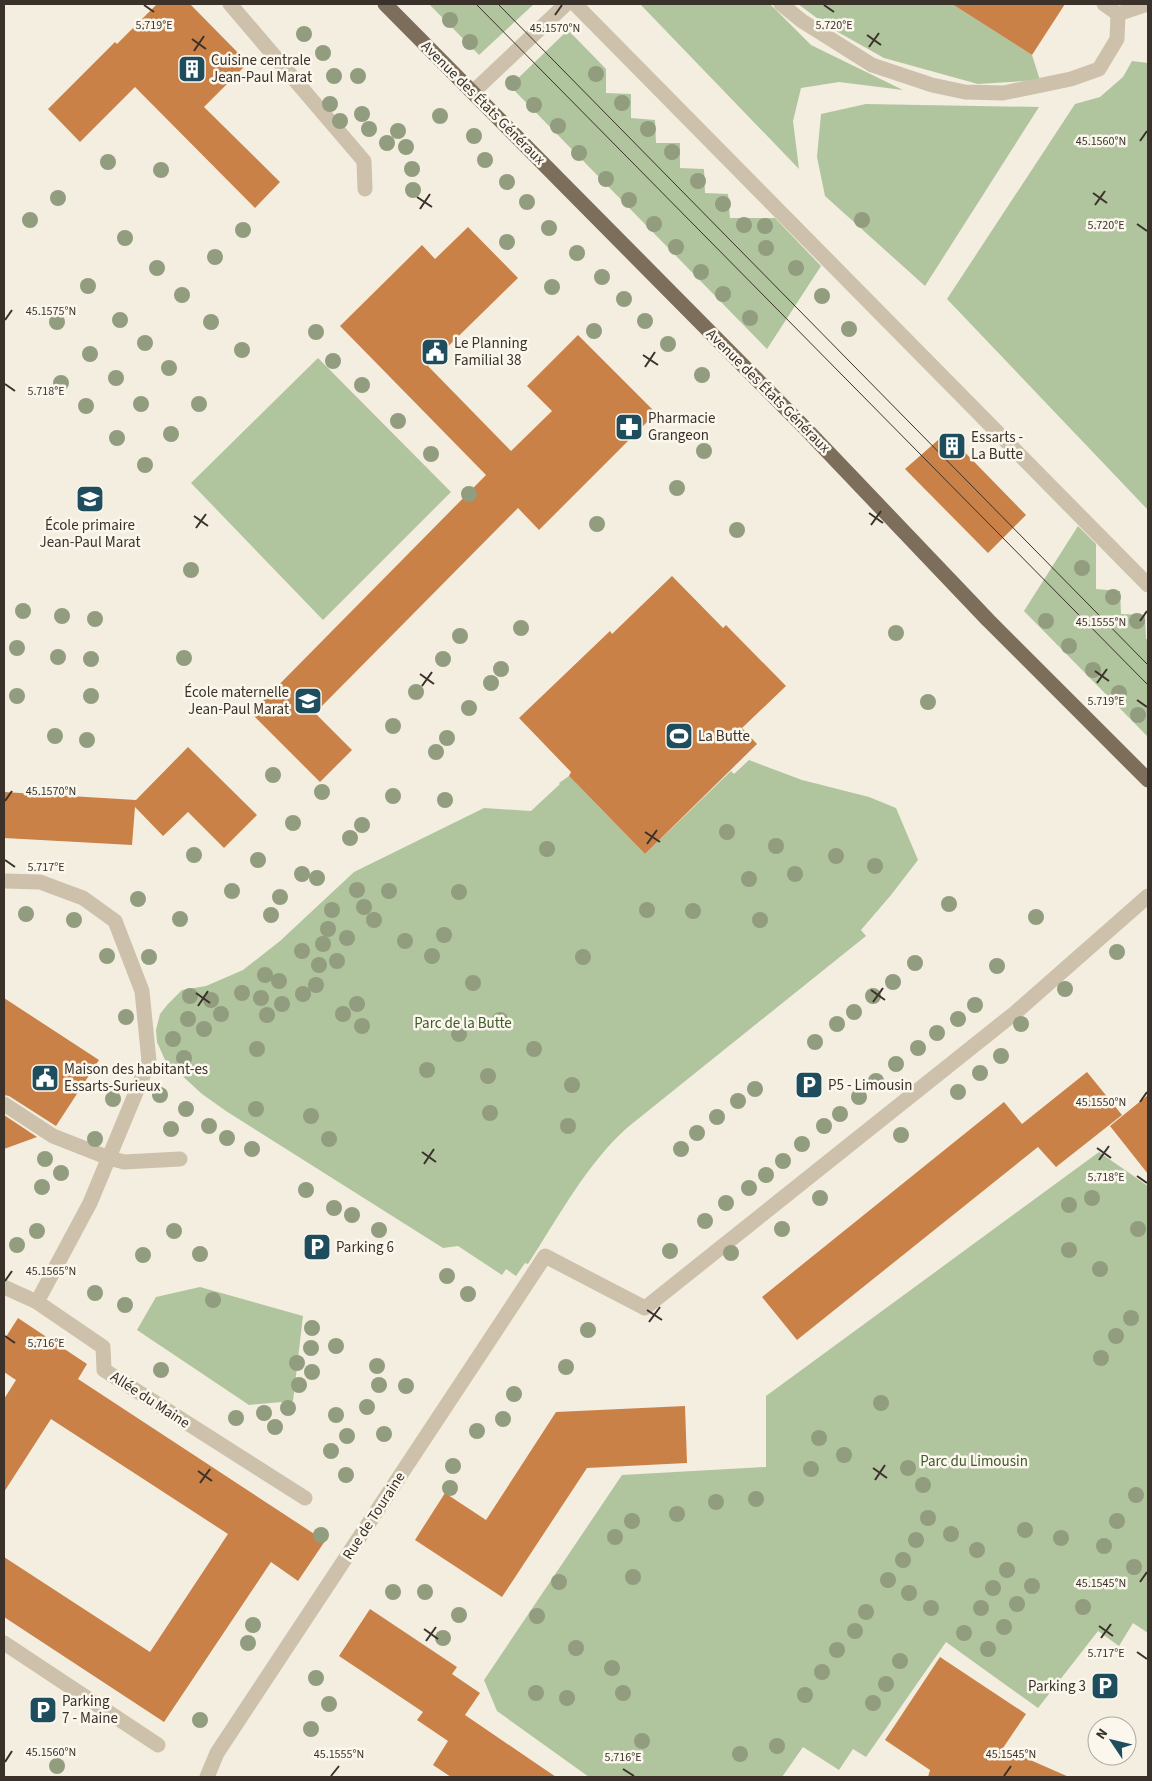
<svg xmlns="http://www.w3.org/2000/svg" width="1152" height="1781" font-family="'Source Sans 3',sans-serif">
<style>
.green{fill:#b0c49e}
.building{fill:#ca8148}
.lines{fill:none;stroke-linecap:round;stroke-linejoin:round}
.minor{stroke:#cdc1ab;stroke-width:15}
.major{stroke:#7d6d5b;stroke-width:15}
.tram{stroke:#3a322a;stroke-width:1}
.tree{fill:#919d7e}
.ticks{fill:none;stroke:#3a322a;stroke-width:2}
.labels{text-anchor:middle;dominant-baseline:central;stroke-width:5;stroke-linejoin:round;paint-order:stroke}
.poi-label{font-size:15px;fill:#3a322a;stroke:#fbf7ed;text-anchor:start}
.street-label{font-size:15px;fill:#3a322a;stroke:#fbf7ed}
.park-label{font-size:15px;fill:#405a2d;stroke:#fbf7ed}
.ticks-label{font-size:12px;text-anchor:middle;fill:#3a322a;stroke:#fbf7ed;stroke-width:5;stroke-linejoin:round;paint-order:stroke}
</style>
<rect width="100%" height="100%" fill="#f4eee0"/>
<g class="green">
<path d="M429,4H534L479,55Z"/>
<path d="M640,4H770L811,45L903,90L839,82L801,88L793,121L799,169Z"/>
<path d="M798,4H952L1032,55L1040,80L978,84L884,58L829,27Z"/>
<path d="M568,30L606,69V93L631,94V118L655,120L656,143H680V168L704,169L705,193L728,194L730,218H775L821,266L767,349L510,86Z"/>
<path d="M1132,61L1148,63V510L947,299L1075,104L1100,97L1123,77Z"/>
<path d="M866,104L1039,107L925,286L825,196L817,157L821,114Z"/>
<path d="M318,358L451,492L323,620L191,483Z"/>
<path d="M1078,526L1096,544V589L1120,591L1121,614L1145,615L1146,639H1148V737L1024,611Z"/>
<path d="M749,760L802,780L869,797L896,808L918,860L891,895L861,930L866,936L628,1127C587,1163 558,1218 528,1264L525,1263L516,1276L506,1269L502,1275L458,1246L443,1248L226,1111L202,1094L165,1060L157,1042L156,1030L160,1014L168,1004L182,990L206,986L243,970L280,941L354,872L484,808L531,811L560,784L559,783L569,776L645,854L731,771L734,774Z"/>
<path d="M1099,1152L1148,1186V1633L1133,1623L1119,1646L1098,1631L1038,1708L946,1642L866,1757L853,1749L839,1770L803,1747L782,1777H589L497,1711L484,1680L622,1475L766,1467V1396Z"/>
<path d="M200,1287L303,1316L293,1401L249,1405L137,1330L156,1297Z"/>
</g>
<g class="building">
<path d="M157,4H190L248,63L204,107L280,182L255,208L135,87L80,142L48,109L115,42L117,44Z"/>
<path d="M952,4H1065L1032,55Z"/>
<path d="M468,227L518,278L428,366L511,451L552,411L527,386L578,335L656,413L539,530L518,508L315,713L352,750L320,782L251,713L486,475L340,326L422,245L435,259Z"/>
<path d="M946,433L1026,515L988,553L905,469Z"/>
<path d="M672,576L723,628L726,625L786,686L742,728L757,744L645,854L569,776L571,772L519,718L610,631L612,634Z"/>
<path d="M188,747L257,815L224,848L188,812L163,836L135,807L132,845L4,838V792L136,800Z"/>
<path d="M4,998L99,1060L56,1126L9,1096L4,1095Z"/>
<path d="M1087,1072L1122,1115L1056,1167L1038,1147L797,1340L762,1297L1004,1102L1022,1124Z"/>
<path d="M1148,1095V1174L1110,1126Z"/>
<path d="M4,1115L37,1137L4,1149Z"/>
<path d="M18,1318L87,1364L78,1379L325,1541L298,1581L271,1562L164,1722L4,1617V1557L150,1652L228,1534L51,1419L4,1492V1399L16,1380L4,1372V1340Z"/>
<path d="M685,1406L687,1463L587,1468L502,1597L415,1540L445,1493L486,1520L556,1412Z"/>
<path d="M370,1609L457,1667L452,1674L480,1693L465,1715L556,1777H451L433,1765L448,1741L417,1720L423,1712L339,1656Z"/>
<path d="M940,1657L1026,1714L1003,1748L1069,1777H928L930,1770L885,1740Z"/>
</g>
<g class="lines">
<g class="minor">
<path d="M230,4L364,161L365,189"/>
<path d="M575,4L1148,585"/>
<path d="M781,4L802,21L872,65L932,85L965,92L1003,93L1071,79L1099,69L1117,39L1118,14"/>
<path d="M1104,4L1118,14L1148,4"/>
<path d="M473,92L566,4"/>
<path d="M4,881L40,882L83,898L115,921L142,991L149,1061L90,1203L37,1302L103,1347L104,1370L305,1498"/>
<path d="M4,1104L53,1136L109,1158L124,1162L180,1159"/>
<path d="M4,1287L37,1302"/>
<path d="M4,1643L158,1745"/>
<path d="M207,1777L217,1753L545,1256L645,1308L1016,1012L1148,896"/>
</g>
<path class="major" d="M385,4L805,428L988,620L1148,780"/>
<g class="tram">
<path d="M476,4L1148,685"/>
<path d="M498,4L1148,665"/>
</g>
</g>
<g class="tree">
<circle cx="450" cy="20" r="8"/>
<circle cx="304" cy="34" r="8"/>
<circle cx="470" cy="42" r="8"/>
<circle cx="323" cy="53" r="8"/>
<circle cx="596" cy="74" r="8"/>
<circle cx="334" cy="76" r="8"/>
<circle cx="358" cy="76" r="8"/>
<circle cx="513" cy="83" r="8"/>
<circle cx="622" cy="103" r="8"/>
<circle cx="330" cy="104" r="8"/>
<circle cx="534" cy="105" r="8"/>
<circle cx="362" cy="114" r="8"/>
<circle cx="440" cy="116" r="8"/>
<circle cx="340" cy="121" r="8"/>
<circle cx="558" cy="126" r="8"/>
<circle cx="369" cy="129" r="8"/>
<circle cx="648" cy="129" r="8"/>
<circle cx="398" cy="131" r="8"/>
<circle cx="474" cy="136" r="8"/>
<circle cx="387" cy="143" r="8"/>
<circle cx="406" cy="147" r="8"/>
<circle cx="672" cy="152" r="8"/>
<circle cx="579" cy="153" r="8"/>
<circle cx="485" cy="160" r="8"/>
<circle cx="108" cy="162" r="8"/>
<circle cx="412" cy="169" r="8"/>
<circle cx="161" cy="170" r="8"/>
<circle cx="606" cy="179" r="8"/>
<circle cx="698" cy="181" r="8"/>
<circle cx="507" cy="182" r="8"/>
<circle cx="413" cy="190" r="8"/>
<circle cx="58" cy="198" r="8"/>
<circle cx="629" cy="200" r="8"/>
<circle cx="527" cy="202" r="8"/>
<circle cx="723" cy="204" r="8"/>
<circle cx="30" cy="220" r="8"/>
<circle cx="862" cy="220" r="8"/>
<circle cx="654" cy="224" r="8"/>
<circle cx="744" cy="225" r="8"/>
<circle cx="765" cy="226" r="8"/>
<circle cx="549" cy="228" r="8"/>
<circle cx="243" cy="230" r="8"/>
<circle cx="125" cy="238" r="8"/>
<circle cx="507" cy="242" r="8"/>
<circle cx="676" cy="247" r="8"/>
<circle cx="766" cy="248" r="8"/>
<circle cx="577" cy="253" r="8"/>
<circle cx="215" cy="257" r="8"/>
<circle cx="157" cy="268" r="8"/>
<circle cx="796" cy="268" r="8"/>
<circle cx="701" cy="272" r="8"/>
<circle cx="602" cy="277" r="8"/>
<circle cx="88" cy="286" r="8"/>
<circle cx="552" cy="287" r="8"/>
<circle cx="723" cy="294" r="8"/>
<circle cx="182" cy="295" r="8"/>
<circle cx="822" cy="296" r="8"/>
<circle cx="624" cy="299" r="8"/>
<circle cx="750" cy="318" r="8"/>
<circle cx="120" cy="320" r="8"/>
<circle cx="645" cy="321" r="8"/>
<circle cx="57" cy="322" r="8"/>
<circle cx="211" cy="322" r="8"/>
<circle cx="849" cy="329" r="8"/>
<circle cx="594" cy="331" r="8"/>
<circle cx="316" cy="332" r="8"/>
<circle cx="145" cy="343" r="8"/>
<circle cx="668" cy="344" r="8"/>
<circle cx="242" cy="350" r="8"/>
<circle cx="90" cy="354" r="8"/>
<circle cx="333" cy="361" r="8"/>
<circle cx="169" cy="368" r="8"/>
<circle cx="702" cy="375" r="8"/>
<circle cx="116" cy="378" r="8"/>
<circle cx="61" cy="383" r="8"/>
<circle cx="362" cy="385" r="8"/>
<circle cx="141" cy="404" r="8"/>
<circle cx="199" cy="404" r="8"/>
<circle cx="86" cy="406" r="8"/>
<circle cx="398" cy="421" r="8"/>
<circle cx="171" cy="434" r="8"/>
<circle cx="117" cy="438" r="8"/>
<circle cx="704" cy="451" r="8"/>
<circle cx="431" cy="454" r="8"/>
<circle cx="145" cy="465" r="8"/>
<circle cx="677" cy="488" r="8"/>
<circle cx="469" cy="494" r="8"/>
<circle cx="597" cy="524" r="8"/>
<circle cx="737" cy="530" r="8"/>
<circle cx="1082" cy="568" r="8"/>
<circle cx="191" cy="570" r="8"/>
<circle cx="1113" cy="597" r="8"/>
<circle cx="23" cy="611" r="8"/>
<circle cx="62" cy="616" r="8"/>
<circle cx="95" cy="619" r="8"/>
<circle cx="1046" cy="621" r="8"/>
<circle cx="1137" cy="621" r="8"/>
<circle cx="521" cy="628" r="8"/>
<circle cx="896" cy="633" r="8"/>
<circle cx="460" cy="636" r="8"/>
<circle cx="1069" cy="646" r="8"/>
<circle cx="17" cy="648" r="8"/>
<circle cx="58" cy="657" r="8"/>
<circle cx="184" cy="658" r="8"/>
<circle cx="91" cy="659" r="8"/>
<circle cx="443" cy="659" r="8"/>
<circle cx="501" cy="669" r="8"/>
<circle cx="1093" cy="670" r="8"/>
<circle cx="491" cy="683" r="8"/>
<circle cx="416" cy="692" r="8"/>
<circle cx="1119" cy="693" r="8"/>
<circle cx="17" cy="696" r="8"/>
<circle cx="91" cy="696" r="8"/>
<circle cx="928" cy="702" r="8"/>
<circle cx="469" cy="708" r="8"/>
<circle cx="1138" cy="715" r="8"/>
<circle cx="393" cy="726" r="8"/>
<circle cx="55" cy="736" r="8"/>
<circle cx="447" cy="738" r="8"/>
<circle cx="87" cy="740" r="8"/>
<circle cx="436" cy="752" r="8"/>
<circle cx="273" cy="775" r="8"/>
<circle cx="322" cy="792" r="8"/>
<circle cx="393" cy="796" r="8"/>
<circle cx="445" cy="800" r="8"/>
<circle cx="293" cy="823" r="8"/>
<circle cx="362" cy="825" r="8"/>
<circle cx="727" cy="832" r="8"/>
<circle cx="350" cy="838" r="8"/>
<circle cx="776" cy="846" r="8"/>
<circle cx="547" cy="849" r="8"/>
<circle cx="194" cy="855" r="8"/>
<circle cx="836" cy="856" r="8"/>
<circle cx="258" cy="860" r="8"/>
<circle cx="875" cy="866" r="8"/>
<circle cx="302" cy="874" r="8"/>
<circle cx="795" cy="874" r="8"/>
<circle cx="317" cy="878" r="8"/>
<circle cx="749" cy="879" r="8"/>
<circle cx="357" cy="890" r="8"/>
<circle cx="232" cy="891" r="8"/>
<circle cx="389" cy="891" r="8"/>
<circle cx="459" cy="892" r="8"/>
<circle cx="280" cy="897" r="8"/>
<circle cx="138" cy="899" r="8"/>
<circle cx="949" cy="904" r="8"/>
<circle cx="364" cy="907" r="8"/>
<circle cx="332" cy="910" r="8"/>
<circle cx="647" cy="910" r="8"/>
<circle cx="693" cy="911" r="8"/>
<circle cx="26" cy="914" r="8"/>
<circle cx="271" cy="915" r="8"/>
<circle cx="1036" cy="917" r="8"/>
<circle cx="180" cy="919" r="8"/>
<circle cx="74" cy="920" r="8"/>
<circle cx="374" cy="920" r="8"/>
<circle cx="760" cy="920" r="8"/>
<circle cx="328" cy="929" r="8"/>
<circle cx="444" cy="935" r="8"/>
<circle cx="347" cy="938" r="8"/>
<circle cx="405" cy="941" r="8"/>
<circle cx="323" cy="944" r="8"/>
<circle cx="302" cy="951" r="8"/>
<circle cx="1117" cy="952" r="8"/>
<circle cx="107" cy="956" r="8"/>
<circle cx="432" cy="956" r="8"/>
<circle cx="149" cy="957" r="8"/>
<circle cx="583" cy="957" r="8"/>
<circle cx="337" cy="961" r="8"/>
<circle cx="915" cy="963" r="8"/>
<circle cx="319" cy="965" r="8"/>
<circle cx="997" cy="966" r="8"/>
<circle cx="265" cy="975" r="8"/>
<circle cx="279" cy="981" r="8"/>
<circle cx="893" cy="982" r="8"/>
<circle cx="473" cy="983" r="8"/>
<circle cx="316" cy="985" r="8"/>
<circle cx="1065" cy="989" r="8"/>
<circle cx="242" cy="993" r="8"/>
<circle cx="303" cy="994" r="8"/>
<circle cx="190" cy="996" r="8"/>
<circle cx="873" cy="996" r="8"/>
<circle cx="261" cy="998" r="8"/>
<circle cx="211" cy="1000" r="8"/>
<circle cx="282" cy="1004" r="8"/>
<circle cx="357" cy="1004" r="8"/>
<circle cx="975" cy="1005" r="8"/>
<circle cx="854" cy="1012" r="8"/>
<circle cx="221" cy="1014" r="8"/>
<circle cx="343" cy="1014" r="8"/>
<circle cx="267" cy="1015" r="8"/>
<circle cx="126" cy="1017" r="8"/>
<circle cx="188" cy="1019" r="8"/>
<circle cx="958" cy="1019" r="8"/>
<circle cx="500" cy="1020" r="8"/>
<circle cx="837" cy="1024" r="8"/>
<circle cx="1021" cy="1024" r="8"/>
<circle cx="362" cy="1026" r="8"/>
<circle cx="204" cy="1029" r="8"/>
<circle cx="937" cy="1033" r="8"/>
<circle cx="459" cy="1034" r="8"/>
<circle cx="173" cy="1039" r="8"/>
<circle cx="815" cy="1042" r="8"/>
<circle cx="918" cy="1048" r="8"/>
<circle cx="257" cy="1049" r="8"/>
<circle cx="534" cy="1049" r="8"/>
<circle cx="1001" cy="1056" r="8"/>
<circle cx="184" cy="1058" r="8"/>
<circle cx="896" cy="1064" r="8"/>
<circle cx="427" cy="1070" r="8"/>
<circle cx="980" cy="1073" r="8"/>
<circle cx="488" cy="1076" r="8"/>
<circle cx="876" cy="1081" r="8"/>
<circle cx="572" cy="1085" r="8"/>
<circle cx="755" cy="1089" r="8"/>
<circle cx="958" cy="1092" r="8"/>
<circle cx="160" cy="1095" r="8"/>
<circle cx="859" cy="1097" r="8"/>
<circle cx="113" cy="1099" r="8"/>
<circle cx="738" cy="1101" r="8"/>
<circle cx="186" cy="1109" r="8"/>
<circle cx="256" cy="1109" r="8"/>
<circle cx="490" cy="1113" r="8"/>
<circle cx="840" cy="1114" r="8"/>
<circle cx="311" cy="1116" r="8"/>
<circle cx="717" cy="1117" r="8"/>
<circle cx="209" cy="1126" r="8"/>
<circle cx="568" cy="1126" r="8"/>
<circle cx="824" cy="1126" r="8"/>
<circle cx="171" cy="1129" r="8"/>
<circle cx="697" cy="1133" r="8"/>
<circle cx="901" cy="1135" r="8"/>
<circle cx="227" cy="1138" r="8"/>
<circle cx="95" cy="1139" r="8"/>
<circle cx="329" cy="1139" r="8"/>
<circle cx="802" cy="1144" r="8"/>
<circle cx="252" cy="1149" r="8"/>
<circle cx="681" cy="1149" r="8"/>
<circle cx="45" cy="1159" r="8"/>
<circle cx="783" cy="1161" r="8"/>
<circle cx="61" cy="1173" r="8"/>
<circle cx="766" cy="1175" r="8"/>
<circle cx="42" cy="1187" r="8"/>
<circle cx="749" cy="1188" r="8"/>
<circle cx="306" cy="1190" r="8"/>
<circle cx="820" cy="1198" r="8"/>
<circle cx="1092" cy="1198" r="8"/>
<circle cx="726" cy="1203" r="8"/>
<circle cx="1069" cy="1205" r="8"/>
<circle cx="334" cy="1208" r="8"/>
<circle cx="352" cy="1215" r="8"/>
<circle cx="705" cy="1221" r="8"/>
<circle cx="782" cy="1229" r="8"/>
<circle cx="1138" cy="1229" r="8"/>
<circle cx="379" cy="1230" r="8"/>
<circle cx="37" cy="1231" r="8"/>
<circle cx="174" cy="1231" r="8"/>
<circle cx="17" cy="1245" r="8"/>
<circle cx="1069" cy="1250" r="8"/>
<circle cx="670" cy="1251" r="8"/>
<circle cx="731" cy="1253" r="8"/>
<circle cx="200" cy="1254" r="8"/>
<circle cx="143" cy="1255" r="8"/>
<circle cx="1100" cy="1269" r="8"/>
<circle cx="447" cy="1276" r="8"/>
<circle cx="95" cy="1293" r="8"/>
<circle cx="468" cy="1294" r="8"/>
<circle cx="213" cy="1300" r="8"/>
<circle cx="125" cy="1305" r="8"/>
<circle cx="1131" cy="1318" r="8"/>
<circle cx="312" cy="1328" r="8"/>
<circle cx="588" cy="1330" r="8"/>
<circle cx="1116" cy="1336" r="8"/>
<circle cx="336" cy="1346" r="8"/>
<circle cx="311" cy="1348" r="8"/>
<circle cx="1101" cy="1358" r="8"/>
<circle cx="297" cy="1363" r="8"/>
<circle cx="377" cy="1366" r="8"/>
<circle cx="566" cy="1367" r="8"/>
<circle cx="161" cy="1370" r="8"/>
<circle cx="312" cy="1372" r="8"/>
<circle cx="299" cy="1385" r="8"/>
<circle cx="379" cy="1385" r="8"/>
<circle cx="406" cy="1386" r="8"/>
<circle cx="514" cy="1394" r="8"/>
<circle cx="881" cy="1403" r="8"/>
<circle cx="367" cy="1407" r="8"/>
<circle cx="288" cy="1408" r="8"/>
<circle cx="264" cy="1413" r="8"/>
<circle cx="336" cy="1415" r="8"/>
<circle cx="236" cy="1418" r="8"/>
<circle cx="503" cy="1419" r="8"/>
<circle cx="275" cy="1427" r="8"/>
<circle cx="477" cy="1431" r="8"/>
<circle cx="384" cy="1434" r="8"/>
<circle cx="347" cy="1436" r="8"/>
<circle cx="819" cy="1438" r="8"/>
<circle cx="331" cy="1451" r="8"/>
<circle cx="844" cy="1455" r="8"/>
<circle cx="453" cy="1466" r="8"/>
<circle cx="908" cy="1468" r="8"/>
<circle cx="811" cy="1469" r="8"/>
<circle cx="346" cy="1475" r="8"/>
<circle cx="923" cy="1485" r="8"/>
<circle cx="450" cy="1488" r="8"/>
<circle cx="1136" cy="1495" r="8"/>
<circle cx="756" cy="1499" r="8"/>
<circle cx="716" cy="1502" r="8"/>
<circle cx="677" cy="1514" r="8"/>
<circle cx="928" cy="1518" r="8"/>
<circle cx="632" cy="1521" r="8"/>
<circle cx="1117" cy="1521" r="8"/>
<circle cx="1025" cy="1530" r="8"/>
<circle cx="951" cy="1534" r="8"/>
<circle cx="321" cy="1535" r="8"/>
<circle cx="615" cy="1537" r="8"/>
<circle cx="1061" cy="1538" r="8"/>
<circle cx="916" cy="1540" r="8"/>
<circle cx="1104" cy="1546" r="8"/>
<circle cx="977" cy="1550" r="8"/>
<circle cx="903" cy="1560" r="8"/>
<circle cx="1134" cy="1567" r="8"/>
<circle cx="1007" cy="1570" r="8"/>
<circle cx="633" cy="1577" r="8"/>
<circle cx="888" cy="1580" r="8"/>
<circle cx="559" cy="1582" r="8"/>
<circle cx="1032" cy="1586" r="8"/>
<circle cx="993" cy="1588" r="8"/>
<circle cx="393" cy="1592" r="8"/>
<circle cx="425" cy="1592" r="8"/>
<circle cx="909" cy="1593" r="8"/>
<circle cx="1017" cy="1604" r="8"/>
<circle cx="1083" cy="1607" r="8"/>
<circle cx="931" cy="1608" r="8"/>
<circle cx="981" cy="1608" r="8"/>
<circle cx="866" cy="1612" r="8"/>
<circle cx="459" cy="1615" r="8"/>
<circle cx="537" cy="1616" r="8"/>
<circle cx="253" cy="1625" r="8"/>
<circle cx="1004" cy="1627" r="8"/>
<circle cx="855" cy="1631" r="8"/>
<circle cx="964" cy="1633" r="8"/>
<circle cx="443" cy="1638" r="8"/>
<circle cx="248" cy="1643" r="8"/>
<circle cx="576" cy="1648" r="8"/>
<circle cx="988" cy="1649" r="8"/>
<circle cx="837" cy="1650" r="8"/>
<circle cx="900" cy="1661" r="8"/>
<circle cx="612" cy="1668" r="8"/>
<circle cx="822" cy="1672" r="8"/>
<circle cx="316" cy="1678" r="8"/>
<circle cx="886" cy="1684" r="8"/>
<circle cx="536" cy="1693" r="8"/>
<circle cx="623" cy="1693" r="8"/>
<circle cx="805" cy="1695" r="8"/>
<circle cx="567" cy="1698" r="8"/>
<circle cx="873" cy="1703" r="8"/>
<circle cx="329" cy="1704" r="8"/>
<circle cx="200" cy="1720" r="8"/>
<circle cx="311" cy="1729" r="8"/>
<circle cx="642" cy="1741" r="8"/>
<circle cx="777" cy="1746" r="8"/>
<circle cx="740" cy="1754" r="8"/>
<circle cx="57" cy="1766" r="8"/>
</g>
<path class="ticks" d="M144,5L154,12M824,5L834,12M555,15L562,5M867,35L881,45M192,39L206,49M869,47L879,33M194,51L204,36M1140,141L1147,131M1093,193L1107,203M417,197L432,207M1095,205L1105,191M420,209L430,194M1137,224L1147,231M5,320L12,310M643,355L658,365M645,367L655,352M5,384L15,391M869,513L883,523M194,516L208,526M871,525L881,511M196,528L206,514M1140,621L1147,611M1095,671L1109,681M420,674L434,684M1097,683L1107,669M422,686L432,672M1137,700L1147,707M5,801L12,791M645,832L660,842M647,844L657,830M5,860L15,867M871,990L885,1000M196,993L210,1003M873,1002L883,988M198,1006L208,991M1140,1102L1147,1092M1097,1148L1111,1158M422,1152L436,1162M1099,1160L1109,1146M424,1164L434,1149M1137,1176L1147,1183M5,1281L12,1271M647,1310L662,1320M649,1322L660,1307M5,1336L15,1343M873,1468L887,1478M198,1471L212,1481M875,1480L885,1465M200,1483L210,1469M1140,1582L1147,1572M1099,1626L1113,1636M424,1629L438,1639M1101,1638L1111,1624M426,1641L436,1627M1137,1652L1147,1659M5,1762L12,1751M623,1769L634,1776M331,1776L339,1766M1004,1776L1011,1766"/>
<defs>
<symbol id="building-square" viewBox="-11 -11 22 22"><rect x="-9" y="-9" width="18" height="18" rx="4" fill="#1e4d5e" stroke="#fbf7ed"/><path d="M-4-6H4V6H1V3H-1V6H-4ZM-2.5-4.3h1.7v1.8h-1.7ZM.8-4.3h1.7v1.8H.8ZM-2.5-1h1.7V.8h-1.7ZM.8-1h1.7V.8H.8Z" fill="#fff"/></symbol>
<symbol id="civic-square" viewBox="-11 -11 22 22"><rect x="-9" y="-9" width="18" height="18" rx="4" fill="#1e4d5e" stroke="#fbf7ed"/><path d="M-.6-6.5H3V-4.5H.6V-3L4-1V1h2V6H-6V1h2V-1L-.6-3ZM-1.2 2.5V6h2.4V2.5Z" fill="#fff"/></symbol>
<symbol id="pharmacy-square" viewBox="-11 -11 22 22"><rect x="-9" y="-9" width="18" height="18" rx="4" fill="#1e4d5e" stroke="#fbf7ed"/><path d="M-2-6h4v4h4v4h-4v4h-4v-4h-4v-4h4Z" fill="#fff"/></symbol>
<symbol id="school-square" viewBox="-11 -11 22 22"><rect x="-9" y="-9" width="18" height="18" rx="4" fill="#1e4d5e" stroke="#fbf7ed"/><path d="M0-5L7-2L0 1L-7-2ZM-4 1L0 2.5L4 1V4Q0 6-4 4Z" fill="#fff"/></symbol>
<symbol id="stadium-square" viewBox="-11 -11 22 22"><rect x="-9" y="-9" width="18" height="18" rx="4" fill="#1e4d5e" stroke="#fbf7ed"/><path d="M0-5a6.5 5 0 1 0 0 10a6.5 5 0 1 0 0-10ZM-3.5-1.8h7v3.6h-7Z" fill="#fff"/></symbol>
<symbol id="parking-square" viewBox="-11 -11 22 22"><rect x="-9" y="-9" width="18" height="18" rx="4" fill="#1e4d5e" stroke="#fbf7ed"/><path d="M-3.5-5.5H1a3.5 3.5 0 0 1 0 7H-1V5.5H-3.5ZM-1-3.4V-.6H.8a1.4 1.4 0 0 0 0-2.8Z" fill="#fff"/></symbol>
</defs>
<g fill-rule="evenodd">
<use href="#building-square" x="176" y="53" width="32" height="32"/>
<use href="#civic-square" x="419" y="336" width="32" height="32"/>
<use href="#pharmacy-square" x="613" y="411" width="32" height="32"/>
<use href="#building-square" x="936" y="430" width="32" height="32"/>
<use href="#school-square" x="74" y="483" width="32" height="32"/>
<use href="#school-square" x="292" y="685" width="32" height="32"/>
<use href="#stadium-square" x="663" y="720" width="32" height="32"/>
<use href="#civic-square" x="29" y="1062" width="32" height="32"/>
<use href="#parking-square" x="793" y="1069" width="32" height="32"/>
<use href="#parking-square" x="301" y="1231" width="32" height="32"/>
<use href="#parking-square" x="1089" y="1670" width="32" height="32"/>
<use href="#parking-square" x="27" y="1694" width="32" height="32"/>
</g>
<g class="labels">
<g class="poi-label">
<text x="211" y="60">Cuisine centrale<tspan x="211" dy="17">Jean-Paul Marat</tspan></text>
<text x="454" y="343">Le Planning<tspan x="454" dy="17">Familial 38</tspan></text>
<text x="648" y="418">Pharmacie<tspan x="648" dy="17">Grangeon</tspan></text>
<text x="971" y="437">Essarts -<tspan x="971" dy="17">La Butte</tspan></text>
<text x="90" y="525" text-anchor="middle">École primaire<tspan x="90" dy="17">Jean-Paul Marat</tspan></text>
<text x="289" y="692" text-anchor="end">École maternelle<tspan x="289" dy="17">Jean-Paul Marat</tspan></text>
<text x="698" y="736">La Butte</text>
<text x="64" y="1069">Maison des habitant-es<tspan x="64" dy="17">Essarts-Surieux</tspan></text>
<text x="828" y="1085">P5 - Limousin</text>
<text x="336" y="1247">Parking 6</text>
<text x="1086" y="1686" text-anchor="end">Parking 3</text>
<text x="62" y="1701">Parking<tspan x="62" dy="17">7 - Maine</tspan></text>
</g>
<g class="street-label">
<text transform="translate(483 103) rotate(45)">Avenue des États Généraux</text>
<text transform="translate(768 391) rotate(45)">Avenue des États Généraux</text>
<text transform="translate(150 1400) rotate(33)">Allée du Maine</text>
<text transform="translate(374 1516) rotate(-57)">Rue de Touraine</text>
</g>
<g class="park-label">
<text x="463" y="1023">Parc de la Butte</text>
<text x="974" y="1461">Parc du Limousin</text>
</g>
</g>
<g class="ticks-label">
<text x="154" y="29">5.719°E</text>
<text x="834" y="29">5.720°E</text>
<text x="555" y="32">45.1570°N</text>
<text x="1101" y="145">45.1560°N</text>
<text x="1106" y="229">5.720°E</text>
<text x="51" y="315">45.1575°N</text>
<text x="46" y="395">5.718°E</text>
<text x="1101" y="626">45.1555°N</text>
<text x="1106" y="705">5.719°E</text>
<text x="51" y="795">45.1570°N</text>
<text x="46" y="871">5.717°E</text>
<text x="1101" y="1106">45.1550°N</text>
<text x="1106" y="1181">5.718°E</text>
<text x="51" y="1275">45.1565°N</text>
<text x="46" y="1347">5.716°E</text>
<text x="1101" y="1587">45.1545°N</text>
<text x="1106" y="1657">5.717°E</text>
<text x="51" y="1756">45.1560°N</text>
<text x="339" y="1758">45.1555°N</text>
<text x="1011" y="1758">45.1545°N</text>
<text x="623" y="1761">5.716°E</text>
</g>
<rect width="1152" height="1781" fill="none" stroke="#3a322a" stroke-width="10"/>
<g transform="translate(1112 1741) rotate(305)"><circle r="24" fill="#fbf7ed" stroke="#aea89f"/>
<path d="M0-4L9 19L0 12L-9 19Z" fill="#1e4d5e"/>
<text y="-8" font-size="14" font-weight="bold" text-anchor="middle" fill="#3a322a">N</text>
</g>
</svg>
